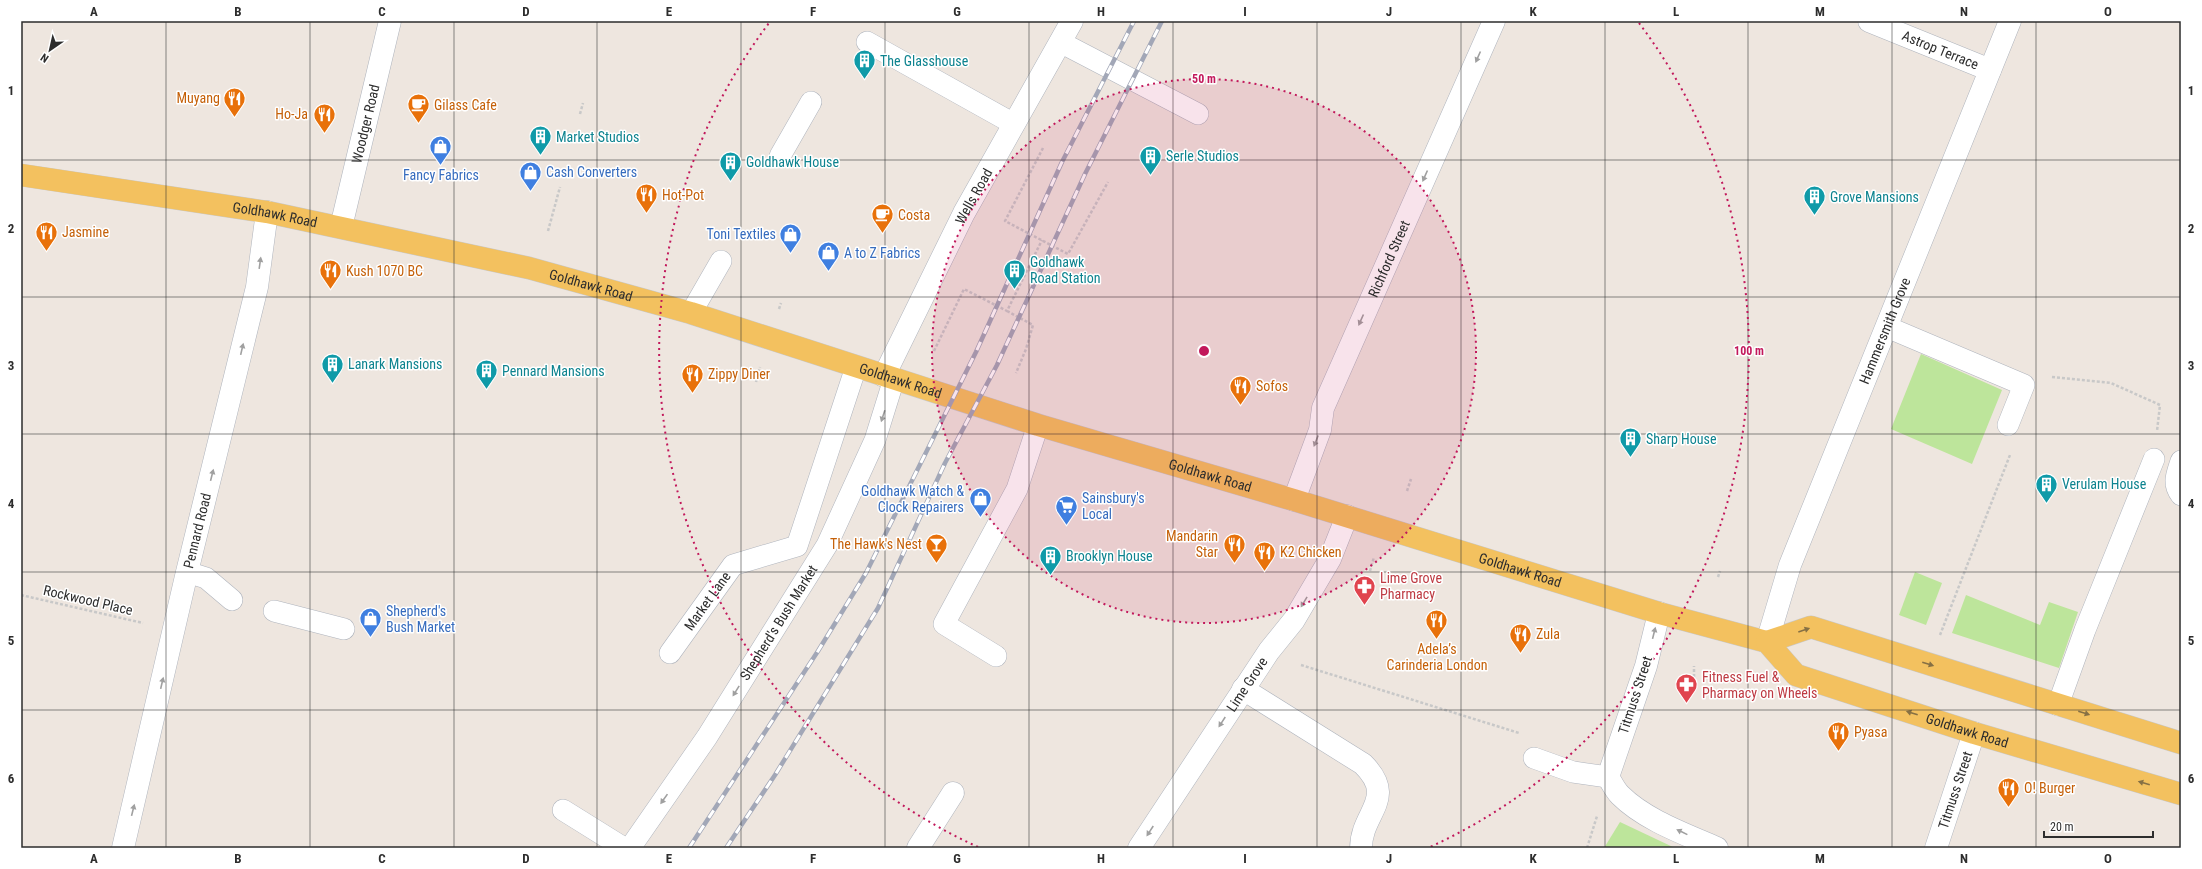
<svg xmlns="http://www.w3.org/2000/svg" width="2202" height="869" font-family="'Roboto Condensed',sans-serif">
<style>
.green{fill:#bde59b}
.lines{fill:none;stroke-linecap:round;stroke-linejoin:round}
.lane-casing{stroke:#afb4bd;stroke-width:22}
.street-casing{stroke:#afb4bd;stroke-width:23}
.primary-casing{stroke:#c8c8c8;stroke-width:23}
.path{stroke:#c8c8c8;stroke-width:2.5;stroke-dasharray:3 2;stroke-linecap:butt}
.lane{stroke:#fff;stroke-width:21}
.street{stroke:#fff;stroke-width:22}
.primary{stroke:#f3c15f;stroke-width:22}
.rail-casing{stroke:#a2a7b7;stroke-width:4.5}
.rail{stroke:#fff;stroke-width:3;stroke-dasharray:9;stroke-linecap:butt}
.oneway{fill:#a0a0a0}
.oneway2{fill:#867044}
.grid{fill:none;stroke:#2d2d2d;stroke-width:1;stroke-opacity:0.55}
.ring{fill:none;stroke:#c2185b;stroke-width:2;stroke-dasharray:2 4}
.labels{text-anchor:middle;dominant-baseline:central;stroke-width:3;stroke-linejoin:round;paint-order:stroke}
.street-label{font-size:14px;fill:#2d2d2d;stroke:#fff}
.culture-label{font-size:14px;fill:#0d838f;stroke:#fff;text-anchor:start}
.food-label{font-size:14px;fill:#c56008;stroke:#fff;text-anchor:start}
.shop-label{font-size:14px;fill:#366cbe;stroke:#fff;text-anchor:start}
.health-label{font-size:14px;fill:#be3a42;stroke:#fff;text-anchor:start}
.centre{fill:#c2185b;stroke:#fff;stroke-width:2}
.ring-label{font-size:12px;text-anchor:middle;font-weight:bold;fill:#c2185b;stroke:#fff;stroke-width:3;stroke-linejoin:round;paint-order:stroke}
.neatline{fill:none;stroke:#2d2d2d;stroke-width:1.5}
.grid-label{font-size:13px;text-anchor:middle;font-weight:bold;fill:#2d2d2d}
</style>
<rect width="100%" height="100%" fill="#eee6df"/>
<g class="green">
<path d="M1921,354L2002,390L1972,464L1891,429Z"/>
<path d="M1915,572L1942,583L1926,625L1899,615Z"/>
<path d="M1966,595L2040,625L2049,602L2078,612L2059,668L1952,633Z"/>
<path d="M1620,822L1675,848H1604Z"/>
</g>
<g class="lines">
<defs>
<g id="lane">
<path d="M867,42L1014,124"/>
<path d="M1060,42L1198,114"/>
<path d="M780,156L811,102"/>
<path d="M691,313L721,261"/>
<path d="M1887,327L2024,385L2008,425"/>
<path d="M2181,461C2177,474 2172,483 2181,495"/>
<path d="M187,572L206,578L232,600"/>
<path d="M274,611L344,629"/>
<path id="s1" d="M670,653L733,565L797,546L856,367"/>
<path d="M996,656L944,624L1017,489L1038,425"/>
<path d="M2058,705L2085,630L2154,459"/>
<path d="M1534,758L1573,772L1608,777"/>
<path d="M563,810L624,848"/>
<path id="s2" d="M630,848L707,737L827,545L875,440L894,379"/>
</g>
<g id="street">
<path id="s3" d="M1869,21L1990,70"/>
<path id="s4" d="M341,227L390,21"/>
<path id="s5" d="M884,376L964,213L1072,21"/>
<path id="s6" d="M1294,500L1320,430L1323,408L1494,21"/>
<path d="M1659,613L1646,666L1608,777C1612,783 1615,790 1620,795C1645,820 1685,834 1717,848"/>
<path id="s7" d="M1767,642L1790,565L2010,21"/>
<path d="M1243,689L1363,764C1398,799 1361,812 1361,848"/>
<path id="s8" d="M123,848L187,572L257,287L267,212"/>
<path d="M918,848L953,793"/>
<path id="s9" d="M1139,848L1269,651L1294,620L1330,559L1347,516"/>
<path id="s10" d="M1936,848L1974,733"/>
</g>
<g id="primary">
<path id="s11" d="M21,175L267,212L529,268L691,313L1038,425L1294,500L1659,613L1767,642L1796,675L1974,733L2181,794"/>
<path d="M1767,642L1811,627L2181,743"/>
</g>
</defs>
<use href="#lane" class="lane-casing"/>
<use href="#street" class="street-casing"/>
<use href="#primary" class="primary-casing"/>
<g class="path">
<path d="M580,114L583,103"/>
<path d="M1043,148L1005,221L1068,254L1108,182"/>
<path d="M548,231L560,187"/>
<path d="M779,309L781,303"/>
<path d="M1007,311L1033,325L1026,349L1016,373"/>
<path d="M934,351L964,289L1007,311L1042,240"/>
<path d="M2052,377L2111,383L2160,405L2157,431"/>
<path d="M756,382L760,367"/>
<path d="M1407,491L1411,479"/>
<path d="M1370,571L1374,557"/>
<path d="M1718,577L1720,571"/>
<path d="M21,595L143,623"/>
<path d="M1940,635L2010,455"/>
<path d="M1301,665L1519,733"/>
<path d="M1694,682V666"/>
<path d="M1587,848L1597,816"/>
</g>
<use href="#lane" class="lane"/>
<use href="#street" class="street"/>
<use href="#primary" class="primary"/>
<defs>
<g id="rail">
<path d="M689,848L818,651L866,573L976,352L1062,162L1134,21"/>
<path d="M726,848L775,775L878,608L945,463L997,365L1085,174L1162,21"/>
</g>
</defs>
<use href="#rail" class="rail-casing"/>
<use href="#rail" class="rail"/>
</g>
<defs><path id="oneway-solid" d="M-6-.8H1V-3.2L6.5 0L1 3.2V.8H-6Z"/></defs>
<g class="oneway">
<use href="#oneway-solid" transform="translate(1478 57) rotate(114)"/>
<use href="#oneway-solid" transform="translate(1425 176) rotate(114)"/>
<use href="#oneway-solid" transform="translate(260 263) rotate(-82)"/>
<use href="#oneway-solid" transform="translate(1361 320) rotate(114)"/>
<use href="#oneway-solid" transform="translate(242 349) rotate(-77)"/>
<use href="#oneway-solid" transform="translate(883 416) rotate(108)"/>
<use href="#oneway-solid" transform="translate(1316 441) rotate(111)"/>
<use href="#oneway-solid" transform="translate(212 475) rotate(-76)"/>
<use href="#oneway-solid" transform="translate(1304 602) rotate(121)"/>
<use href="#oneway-solid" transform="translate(1654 633) rotate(-76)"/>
<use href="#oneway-solid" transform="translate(162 683) rotate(-77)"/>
<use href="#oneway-solid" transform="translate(736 691) rotate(122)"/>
<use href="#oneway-solid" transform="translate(1222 722) rotate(123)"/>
<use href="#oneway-solid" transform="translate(664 799) rotate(125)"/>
<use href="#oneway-solid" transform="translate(133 810) rotate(-76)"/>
<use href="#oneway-solid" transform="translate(1150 831) rotate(123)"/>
<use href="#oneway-solid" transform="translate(1682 832) rotate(-154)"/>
</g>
<g class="oneway2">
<use href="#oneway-solid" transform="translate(1804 630) rotate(-19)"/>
<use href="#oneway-solid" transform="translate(1928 664) rotate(17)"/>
<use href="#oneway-solid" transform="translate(1912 713) rotate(-162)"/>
<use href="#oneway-solid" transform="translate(2084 713) rotate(17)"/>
<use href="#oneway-solid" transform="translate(2144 783) rotate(-164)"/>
</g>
<path class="grid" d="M166,21V848M310,21V848M454,21V848M597,21V848M741,21V848M885,21V848M1029,21V848M1173,21V848M1317,21V848M1461,21V848M1605,21V848M1748,21V848M1892,21V848M2036,21V848M21,160H2181M21,297H2181M21,434H2181M21,572H2181M21,710H2181"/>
<circle cx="1204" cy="351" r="272" fill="#c2185b" fill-opacity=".12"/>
<g class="ring">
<circle cx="1204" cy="351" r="272"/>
<path d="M978 847A545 545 0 0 1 769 23M1639 23A545 545 0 0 1 1430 847"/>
</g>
<defs>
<symbol id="building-pin" viewBox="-11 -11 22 30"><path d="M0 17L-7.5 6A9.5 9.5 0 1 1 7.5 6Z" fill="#0f9aa8" stroke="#fff"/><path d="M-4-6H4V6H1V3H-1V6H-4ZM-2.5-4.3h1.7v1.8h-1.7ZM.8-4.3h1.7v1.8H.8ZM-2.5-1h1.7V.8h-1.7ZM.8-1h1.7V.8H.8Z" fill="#fff"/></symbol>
<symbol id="restaurant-pin" viewBox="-11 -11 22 30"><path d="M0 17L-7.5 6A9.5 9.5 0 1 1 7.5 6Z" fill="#e8710a" stroke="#fff"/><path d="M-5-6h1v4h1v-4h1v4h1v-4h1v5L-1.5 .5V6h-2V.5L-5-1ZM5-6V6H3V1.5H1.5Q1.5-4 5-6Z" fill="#fff"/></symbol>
<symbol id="cafe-pin" viewBox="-11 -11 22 30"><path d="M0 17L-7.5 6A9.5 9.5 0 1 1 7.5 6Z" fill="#e8710a" stroke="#fff"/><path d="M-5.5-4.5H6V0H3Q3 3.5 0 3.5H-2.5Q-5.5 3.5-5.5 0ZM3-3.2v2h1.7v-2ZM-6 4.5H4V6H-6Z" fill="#fff"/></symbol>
<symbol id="shop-pin" viewBox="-11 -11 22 30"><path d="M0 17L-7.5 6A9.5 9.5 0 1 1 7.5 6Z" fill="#3f7fe0" stroke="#fff"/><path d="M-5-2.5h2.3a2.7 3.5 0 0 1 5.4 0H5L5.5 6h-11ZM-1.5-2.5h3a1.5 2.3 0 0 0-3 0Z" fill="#fff"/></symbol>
<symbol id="supermarket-pin" viewBox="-11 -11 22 30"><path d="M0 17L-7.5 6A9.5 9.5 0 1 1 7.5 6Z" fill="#3f7fe0" stroke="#fff"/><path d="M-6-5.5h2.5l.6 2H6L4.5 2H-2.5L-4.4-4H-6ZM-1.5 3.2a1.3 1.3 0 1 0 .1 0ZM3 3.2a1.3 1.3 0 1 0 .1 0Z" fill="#fff"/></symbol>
<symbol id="bar-pin" viewBox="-11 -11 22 30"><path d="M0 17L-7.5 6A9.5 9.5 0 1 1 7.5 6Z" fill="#e8710a" stroke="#fff"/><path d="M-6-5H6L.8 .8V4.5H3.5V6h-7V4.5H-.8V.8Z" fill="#fff"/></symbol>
<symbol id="pharmacy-pin" viewBox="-11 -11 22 30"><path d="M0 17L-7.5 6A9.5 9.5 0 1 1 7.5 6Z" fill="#e0444e" stroke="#fff"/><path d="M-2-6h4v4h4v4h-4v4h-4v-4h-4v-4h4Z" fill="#fff"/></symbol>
</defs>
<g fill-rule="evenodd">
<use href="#building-pin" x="852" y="48" width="25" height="34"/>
<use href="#restaurant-pin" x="222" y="86" width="25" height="34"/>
<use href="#cafe-pin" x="406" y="92" width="25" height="34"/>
<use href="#restaurant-pin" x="312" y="102" width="25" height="34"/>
<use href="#building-pin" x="528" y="124" width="25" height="34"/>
<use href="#shop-pin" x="428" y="134" width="25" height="34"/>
<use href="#building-pin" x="1138" y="144" width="25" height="34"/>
<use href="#building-pin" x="718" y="150" width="25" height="34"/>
<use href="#shop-pin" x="518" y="160" width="25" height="34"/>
<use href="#restaurant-pin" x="634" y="182" width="25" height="34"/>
<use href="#building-pin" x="1802" y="184" width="25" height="34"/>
<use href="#cafe-pin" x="870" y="202" width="25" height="34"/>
<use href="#restaurant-pin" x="34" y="220" width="25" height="34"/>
<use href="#shop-pin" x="778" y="222" width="25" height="34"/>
<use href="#shop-pin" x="816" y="240" width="25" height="34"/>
<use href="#building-pin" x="1002" y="258" width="25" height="34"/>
<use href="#restaurant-pin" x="318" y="258" width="25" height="34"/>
<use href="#building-pin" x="320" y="352" width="25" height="34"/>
<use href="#building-pin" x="474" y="358" width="25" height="34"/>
<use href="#restaurant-pin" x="680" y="362" width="25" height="34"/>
<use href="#restaurant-pin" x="1228" y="374" width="25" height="34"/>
<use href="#building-pin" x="1618" y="426" width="25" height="34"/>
<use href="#building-pin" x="2034" y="472" width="25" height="34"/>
<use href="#shop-pin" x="968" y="486" width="25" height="34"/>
<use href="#supermarket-pin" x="1054" y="494" width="25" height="34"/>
<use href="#bar-pin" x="924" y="532" width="25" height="34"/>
<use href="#restaurant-pin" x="1222" y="532" width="25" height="34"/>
<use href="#restaurant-pin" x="1252" y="540" width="25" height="34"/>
<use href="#building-pin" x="1038" y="544" width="25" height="34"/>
<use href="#pharmacy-pin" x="1352" y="574" width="25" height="34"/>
<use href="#shop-pin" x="358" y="606" width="25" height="34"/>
<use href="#restaurant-pin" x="1424" y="608" width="25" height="34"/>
<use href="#restaurant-pin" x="1508" y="622" width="25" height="34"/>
<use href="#pharmacy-pin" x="1674" y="672" width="25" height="34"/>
<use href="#restaurant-pin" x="1826" y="720" width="25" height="34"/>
<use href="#restaurant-pin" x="1996" y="776" width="25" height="34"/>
</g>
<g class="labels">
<g class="street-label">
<text stroke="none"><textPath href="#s3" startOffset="77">Astrop Terrace</textPath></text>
<text stroke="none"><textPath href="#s4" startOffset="106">Woodger Road</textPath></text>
<text stroke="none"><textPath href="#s5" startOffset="201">Wells Road</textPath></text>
<text stroke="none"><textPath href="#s11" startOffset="257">Goldhawk Road</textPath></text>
<text stroke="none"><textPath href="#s6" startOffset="260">Richford Street</textPath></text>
<text stroke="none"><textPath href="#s11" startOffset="581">Goldhawk Road</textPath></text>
<text stroke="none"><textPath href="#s7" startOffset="333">Hammersmith Grove</textPath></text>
<text stroke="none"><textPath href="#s11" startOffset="905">Goldhawk Road</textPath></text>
<text stroke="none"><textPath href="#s11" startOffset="1229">Goldhawk Road</textPath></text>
<text stroke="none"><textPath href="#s8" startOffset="326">Pennard Road</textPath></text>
<text stroke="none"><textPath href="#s11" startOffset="1553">Goldhawk Road</textPath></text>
<text transform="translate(88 600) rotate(13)">Rockwood Place</text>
<text stroke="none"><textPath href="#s1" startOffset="64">Market Lane</textPath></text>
<text stroke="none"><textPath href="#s2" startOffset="270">Shepherd's Bush Market</textPath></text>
<text stroke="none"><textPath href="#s9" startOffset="196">Lime Grove</textPath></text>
<text transform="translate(1635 695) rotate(-72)">Titmuss Street</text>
<text stroke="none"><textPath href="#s11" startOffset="2034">Goldhawk Road</textPath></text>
<text stroke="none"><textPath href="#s10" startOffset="61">Titmuss Street</textPath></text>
</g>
<g class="culture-label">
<text x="880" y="61">The Glasshouse</text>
<text x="556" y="137">Market Studios</text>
<text x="1166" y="156">Serle Studios</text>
<text x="746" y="162">Goldhawk House</text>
<text x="1830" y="197">Grove Mansions</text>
<text x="1030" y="262">Goldhawk<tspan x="1030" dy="16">Road Station</tspan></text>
<text x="348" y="364">Lanark Mansions</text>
<text x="502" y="371">Pennard Mansions</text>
<text x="1646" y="439">Sharp House</text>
<text x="2062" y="484">Verulam House</text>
<text x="1066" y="556">Brooklyn House</text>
</g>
<g class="food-label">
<text x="220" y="98" text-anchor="end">Muyang</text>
<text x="434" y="105">Gilass Cafe</text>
<text x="308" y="114" text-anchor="end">Ho-Ja</text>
<text x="662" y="195">Hot-Pot</text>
<text x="898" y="215">Costa</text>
<text x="62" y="232">Jasmine</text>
<text x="346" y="271">Kush 1070 BC</text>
<text x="708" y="374">Zippy Diner</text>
<text x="1256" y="386">Sofos</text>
<text x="1218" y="536" text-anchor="end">Mandarin<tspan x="1218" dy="16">Star</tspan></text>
<text x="922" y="544" text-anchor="end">The Hawk's Nest</text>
<text x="1280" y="552">K2 Chicken</text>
<text x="1536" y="634">Zula</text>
<text x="1437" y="649" text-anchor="middle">Adela’s<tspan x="1437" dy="16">Carinderia London</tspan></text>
<text x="1854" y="732">Pyasa</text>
<text x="2024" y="788">O! Burger</text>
</g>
<g class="shop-label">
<text x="546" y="172">Cash Converters</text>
<text x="441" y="175" text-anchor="middle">Fancy Fabrics</text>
<text x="776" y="234" text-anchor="end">Toni Textiles</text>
<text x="844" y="253">A to Z Fabrics</text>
<text x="964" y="491" text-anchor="end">Goldhawk Watch &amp;<tspan x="964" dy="16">Clock Repairers</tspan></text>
<text x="1082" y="498">Sainsbury's<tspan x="1082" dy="16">Local</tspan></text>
<text x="386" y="611">Shepherd's<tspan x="386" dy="16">Bush Market</tspan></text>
</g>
<g class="health-label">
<text x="1380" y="578">Lime Grove<tspan x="1380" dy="16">Pharmacy</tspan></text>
<text x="1702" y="677">Fitness Fuel &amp;<tspan x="1702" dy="16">Pharmacy on Wheels</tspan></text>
</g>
</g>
<circle cx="1204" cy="351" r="6" class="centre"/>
<g class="ring-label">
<text x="1204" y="83">50 m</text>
<text x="1749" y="355">100 m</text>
</g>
<rect width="2202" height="869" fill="none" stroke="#ffffff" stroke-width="44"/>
<g transform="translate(50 50) rotate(214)" stroke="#ffffff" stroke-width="3" paint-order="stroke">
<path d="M0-3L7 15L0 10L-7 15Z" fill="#2d2d2d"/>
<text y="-6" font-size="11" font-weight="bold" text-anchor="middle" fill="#2d2d2d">N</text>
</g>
<path d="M2044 831v6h109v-6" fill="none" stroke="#2d2d2d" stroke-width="2"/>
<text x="2050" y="831" font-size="12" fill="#2d2d2d" stroke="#ffffff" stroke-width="3" paint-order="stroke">20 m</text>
<rect x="22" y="22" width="2158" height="825" class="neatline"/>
<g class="grid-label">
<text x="94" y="16">A</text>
<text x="238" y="16">B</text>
<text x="382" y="16">C</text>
<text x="526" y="16">D</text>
<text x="669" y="16">E</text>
<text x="813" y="16">F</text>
<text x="957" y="16">G</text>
<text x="1101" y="16">H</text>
<text x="1245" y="16">I</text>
<text x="1389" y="16">J</text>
<text x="1533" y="16">K</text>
<text x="1676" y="16">L</text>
<text x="1820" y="16">M</text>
<text x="1964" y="16">N</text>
<text x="2108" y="16">O</text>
<text x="11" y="95">1</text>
<text x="2191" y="95">1</text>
<text x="11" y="233">2</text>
<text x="2191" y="233">2</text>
<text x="11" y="370">3</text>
<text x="2191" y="370">3</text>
<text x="11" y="508">4</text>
<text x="2191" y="508">4</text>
<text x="11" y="645">5</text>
<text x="2191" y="645">5</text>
<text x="11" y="783">6</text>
<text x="2191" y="783">6</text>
<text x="94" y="863">A</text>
<text x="238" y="863">B</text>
<text x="382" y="863">C</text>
<text x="526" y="863">D</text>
<text x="669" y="863">E</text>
<text x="813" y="863">F</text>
<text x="957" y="863">G</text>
<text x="1101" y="863">H</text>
<text x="1245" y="863">I</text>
<text x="1389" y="863">J</text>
<text x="1533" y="863">K</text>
<text x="1676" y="863">L</text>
<text x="1820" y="863">M</text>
<text x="1964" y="863">N</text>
<text x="2108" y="863">O</text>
</g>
</svg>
